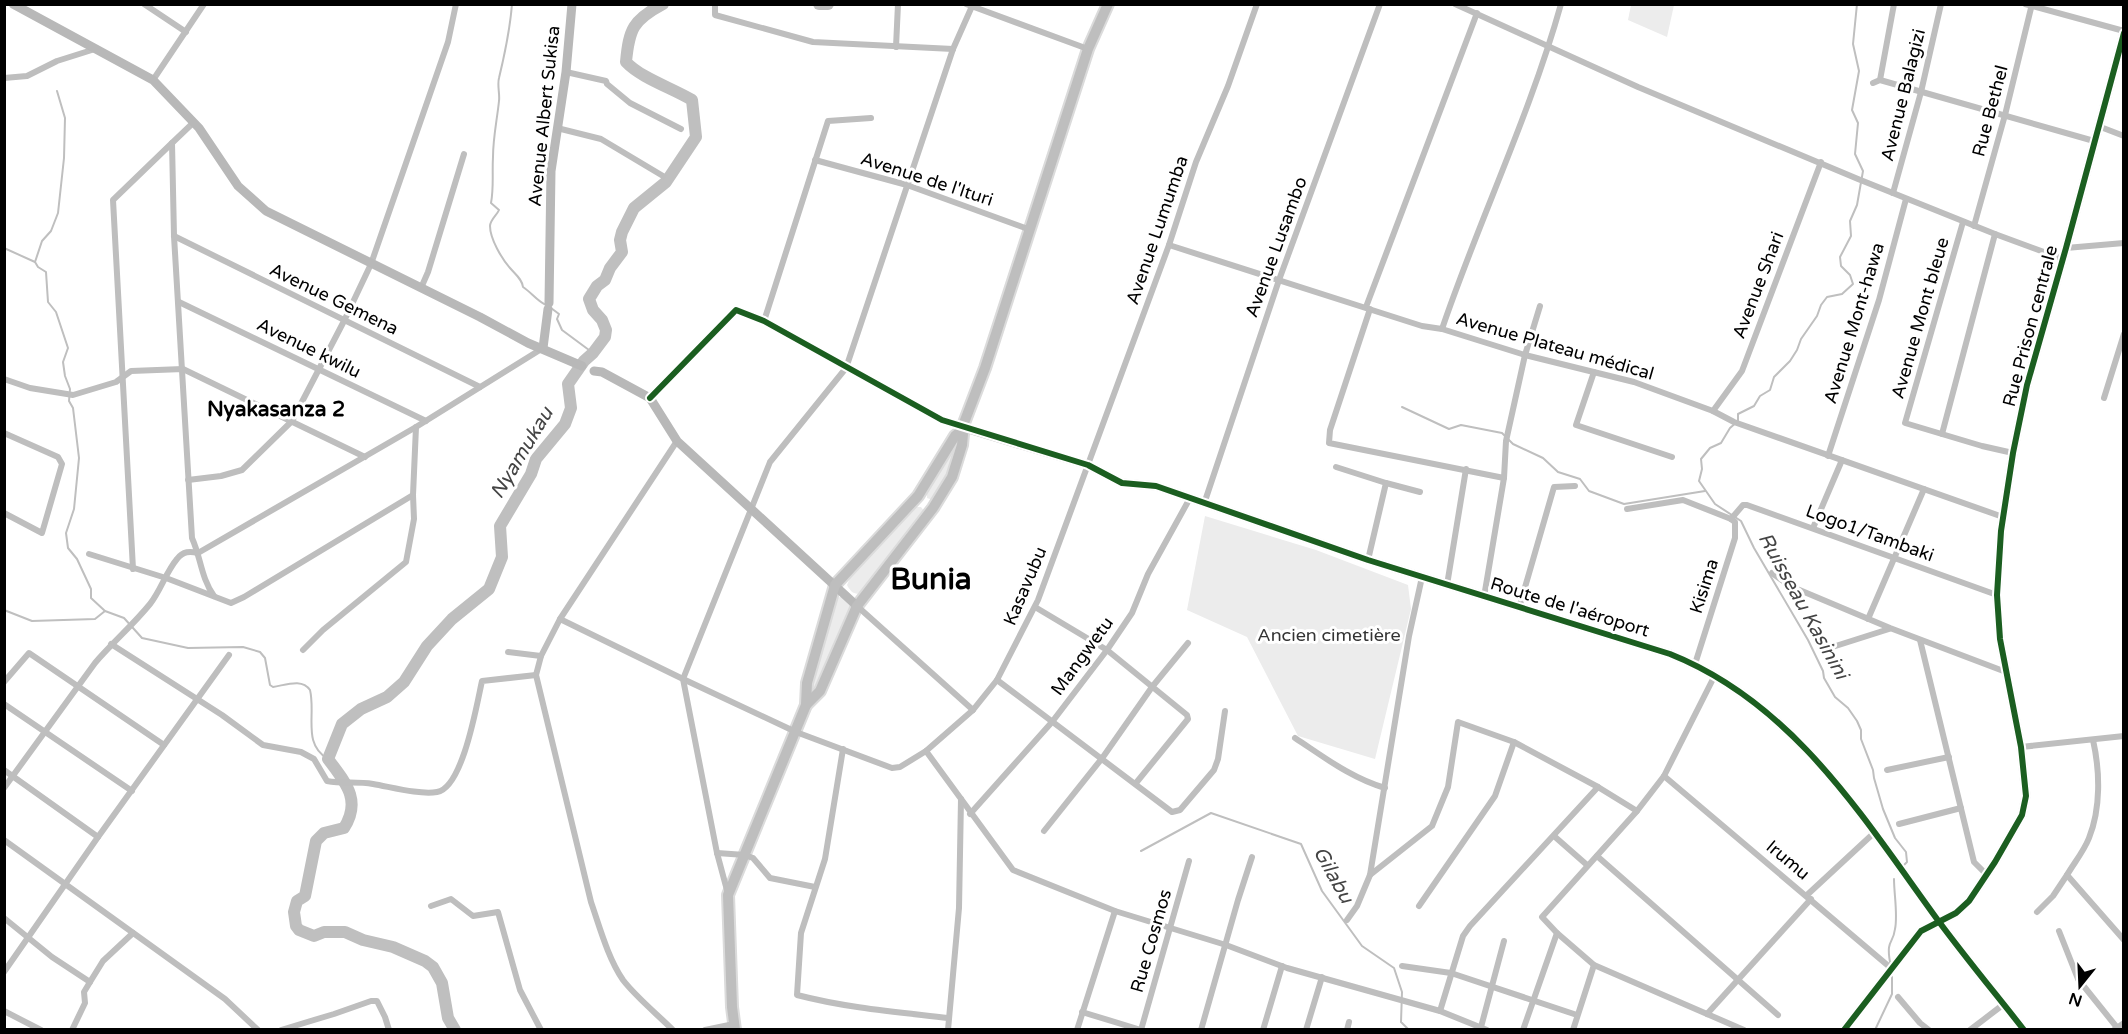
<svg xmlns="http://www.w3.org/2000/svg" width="2128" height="1034" font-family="'Varela Round',sans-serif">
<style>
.green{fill:#ececec}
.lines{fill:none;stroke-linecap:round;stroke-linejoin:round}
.stream{stroke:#bfbfbf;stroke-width:2}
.river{stroke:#bfbfbf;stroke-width:12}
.primary-casing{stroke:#dbdbdb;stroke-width:14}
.street{stroke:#bebebe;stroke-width:6}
.secondary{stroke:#b8b8b8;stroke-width:9}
.primary{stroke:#bebebe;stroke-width:10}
.cycleway-casing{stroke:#fff;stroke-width:10}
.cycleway{stroke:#1b5e20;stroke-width:6}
.labels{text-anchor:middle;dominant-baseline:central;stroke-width:6;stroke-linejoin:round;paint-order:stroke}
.street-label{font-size:18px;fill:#000;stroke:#fff}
.park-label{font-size:18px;fill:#333;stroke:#fff}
.water-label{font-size:20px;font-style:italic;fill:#444;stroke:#fff}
.quarter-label{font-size:21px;font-weight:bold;fill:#000;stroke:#fff}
.town-label{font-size:30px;font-weight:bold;fill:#000;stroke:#fff}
</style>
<rect width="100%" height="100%" fill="#fff"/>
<g class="green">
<path d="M1631,5H1674L1667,37L1628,20Z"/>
<path d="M959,440L950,474L933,500L927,498V493L956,441Z"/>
<path d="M916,507H921L924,511L922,515L861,594C853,594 851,592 847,585L850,578Z"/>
<path d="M1205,516L1316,550L1408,585L1411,609L1375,759L1298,736L1247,637L1187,610Z"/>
<path d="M843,596L851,605L852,609L818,687L814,688L812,684L837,598Z"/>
</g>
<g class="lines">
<g class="stream">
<path d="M512,4C510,30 505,53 499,78C497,85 500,94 499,101C497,120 493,138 493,157C492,173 494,187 491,203L499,210C497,215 490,220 490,226C490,239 502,259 510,268C516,275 522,279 523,287C532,293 537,301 546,305"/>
<path d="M1857,4L1853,44L1859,71L1852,110L1858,123L1855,154L1863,171L1857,205L1850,221L1851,236L1840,257L1841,266L1850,275L1853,284L1842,294L1827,297L1821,305L1817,316L1801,339L1797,350L1790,361L1774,377L1770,390L1760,396L1754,406L1738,414V421L1730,428L1721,443L1710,448L1701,459L1702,469L1699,481L1715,504L1741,521L1754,548L1808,640L1823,671L1824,678L1835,697L1848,708L1857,721L1861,730V739L1873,770L1874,778L1883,809L1895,838L1906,852L1907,862L1903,866"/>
<path d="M4,248L35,262L38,267L46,272L48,302L56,312L68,348L63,362L65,376L70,389L69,401L73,408L79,458L74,509L66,533L68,548L77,559L91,589V598L105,611L124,618L142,638L188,648L243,647L260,652L265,658L270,685L273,687C286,685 302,678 310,690C316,715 302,744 328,759"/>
<path d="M35,262L42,241L51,231L58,213L64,158L65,118L57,91"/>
<path d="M551,308L559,314L557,319L562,330L593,353"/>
<path d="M1402,407L1449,429L1461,425L1502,433L1513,444L1543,458L1558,472L1580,479L1589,491L1624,504L1705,491"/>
<path d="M4,610L32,621L95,619L105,611"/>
<path d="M1141,851L1211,813L1301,844L1322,891L1362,946L1394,968L1402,992L1401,1022L1409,1030"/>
<path d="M1890,962C1886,939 1893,945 1895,929C1898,915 1894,894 1894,879"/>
<path d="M1875,1030L1892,994V977"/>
</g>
<g class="river">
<path d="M819,4H828"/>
<path d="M455,1030L448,1018L442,983L433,967L425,961L393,947L363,940L345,932H324L314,936L299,930L296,926L294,912L297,901L305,896L316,841L324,833L344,828C362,800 345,782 328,759L342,724L361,709L387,697L404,682L427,646L452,619L489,589L502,557L500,526L531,474L536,459L565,424L571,408L568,384L584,361L593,353L605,337L606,330L602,320L593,310L589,299L597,286L605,280L610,268L622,252L620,240L622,232L634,208L666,182L696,137L692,100C672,88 641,78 626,62C629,29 633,20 663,4"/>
</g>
<defs>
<g id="primary">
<path d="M806,705L820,691L857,606L933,508L952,477L962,445L964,423L985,368L1088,49L1108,4"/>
<path d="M735,1030L732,1007L728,895L806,705L807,683L835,585L918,496L955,436L965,428"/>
</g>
</defs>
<use href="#primary" class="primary-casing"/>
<g class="street">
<path d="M144,4L186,32"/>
<path d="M715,4V15L813,42L953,49"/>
<path d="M966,4L1088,49"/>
<path d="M1455,4L1638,87L1858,179L1995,234L2063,259"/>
<path d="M2025,4L2124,31"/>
<path d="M896,47L898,4"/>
<path d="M566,72L606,81L607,84L630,103L681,129"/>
<path d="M4,78L27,76L57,61L95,49"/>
<path d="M153,80L204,4"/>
<path d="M1880,80L1894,4"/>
<path d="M1873,83L1880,80L2094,141"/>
<path d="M194,122L172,143L174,236L192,538C201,558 201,578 214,596"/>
<path d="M2098,126L2124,136"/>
<path d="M557,128L601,139L663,176"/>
<path d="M815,160L907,185L1028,229"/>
<path d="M1893,193L1921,92L1941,4"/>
<path d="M1963,222L1905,423L1982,446L2013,453"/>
<path d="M1974,226L2005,115L2032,4"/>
<path d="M174,236L480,387"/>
<path d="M1169,245L1422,326L1442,329L1525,355L1634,382L1713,411L1734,422L2003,517"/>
<path d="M2066,248L2124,243"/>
<path d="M421,288L428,272L464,154"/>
<path d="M179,302L426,421"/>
<path d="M1366,307L1477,13"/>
<path d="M1370,309L1330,430L1329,443L1504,478"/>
<path d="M764,321L828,121L871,118"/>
<path d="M1442,329C1479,220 1530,115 1561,4"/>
<path d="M1594,372L1576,425L1672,457"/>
<path d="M4,379L30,388L73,395L116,382L131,371L183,369L365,457"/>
<path d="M650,398L736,310L764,321L942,420L965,428"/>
<path d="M2104,398L2124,334"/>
<path d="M1713,411L1742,371L1821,162"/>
<path d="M4,433L58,457L62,464L42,533L4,513"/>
<path d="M1942,434L1995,234"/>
<path d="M1828,456L1879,300L1906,199"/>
<path d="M1336,467L1386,483L1368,560"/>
<path d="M188,480L221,476L242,470L292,421L344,321L371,264L448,42L456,4"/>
<path d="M1386,483L1420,492"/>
<path d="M1205,501L1279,280L1380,4"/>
<path d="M1627,509L1683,500L1731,519"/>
<path d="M1731,519L1743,505H1747L1997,595"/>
<path d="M1813,528L1842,460"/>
<path d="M89,554L166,578L231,603L244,597L413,495"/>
<path d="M133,569L113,200L172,143"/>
<path d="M1772,573L1790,586L1890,628L2006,672"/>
<path d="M1447,585L1466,469"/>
<path d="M1484,597L1504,478L1506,441L1525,355L1540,306"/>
<path d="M857,606L973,710"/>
<path d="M1035,607L1107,650L1187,715L1188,719L1136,783"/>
<path d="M1519,608L1554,487L1575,486"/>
<path d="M560,619L683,679L796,732L892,768L900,767L926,751L1013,870L1115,911L1226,945L1287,968L1440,1011L1487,1030"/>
<path d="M1868,619L1924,489"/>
<path d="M1920,640L1974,862L1987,875"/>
<path d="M111,644L222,715L263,745L301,752L314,759L327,781C343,784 357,781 373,784C391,787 420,795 437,792C463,788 477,703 482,681L536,675"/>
<path d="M303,650L323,630L406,562L414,519L413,495L416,427"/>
<path d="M1823,650L1889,629"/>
<path d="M508,652L541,656"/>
<path d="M1695,664L1735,538V522L1731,519"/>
<path d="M1715,675L1664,776L1637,811L1542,917L1557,933L1594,965L1744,1030"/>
<path d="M997,680L1172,812L1180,810L1214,770L1218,759L1225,711"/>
<path d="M4,682L29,653L164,745"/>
<path d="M4,704L132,791"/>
<path d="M1295,738C1324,757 1351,778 1385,788"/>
<path d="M2093,740C2100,771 2101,808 2089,838C2084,851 2074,863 2067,875L2124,940"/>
<path d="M2021,747L2124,736"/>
<path d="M843,749L825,859L801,933L797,995C847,1008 897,1012 948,1018"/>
<path d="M926,751L973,710L997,680L1038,600L1169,245L1196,162L1228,86L1257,4"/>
<path d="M4,770L98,837"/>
<path d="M1887,770L1949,757"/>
<path d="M1664,776L1892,969"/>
<path d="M4,788L95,663C113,642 133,625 150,604C161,590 166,572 177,559C183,551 190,551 198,553L416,427L543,348"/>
<path d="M970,814L1052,722L1107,650L1132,613L1148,574L1190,498"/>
<path d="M1899,824L1961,808"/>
<path d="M1044,831L1103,757L1152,687L1188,643"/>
<path d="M1554,836L1587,865"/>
<path d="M4,840L225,999L258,1030"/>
<path d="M717,853L745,855L753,858L770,878L815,887"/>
<path d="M1597,856L1778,1015"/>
<path d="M1370,875L1432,826L1448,787L1458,722L1514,742L1598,787L1637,811"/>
<path d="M728,894L717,853L683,679L770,462L846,368L953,49L973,4"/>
<path d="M1807,895L1875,832"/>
<path d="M431,906L451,899L473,916L498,912L520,990L541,1030"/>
<path d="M1419,906L1495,796L1514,742"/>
<path d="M2037,912L2053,896L2067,875"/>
<path d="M4,918L52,957L90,982"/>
<path d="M1347,920L1357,906L1370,875L1409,636L1422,577"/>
<path d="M2059,931L2078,979L2119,1030"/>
<path d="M1402,966L1451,973L1577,1015"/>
<path d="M4,972L98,837L229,655"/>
<path d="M1898,997L1920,1023L1929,1030"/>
<path d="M4,1011L41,1030"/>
<path d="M1440,1011L1463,936L1470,926L1598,787"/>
<path d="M1082,1012L1141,1030"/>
<path d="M1707,1014L1811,899"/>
<path d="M1481,1027L1504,941"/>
<path d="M72,1030L85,1003L84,992L90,982L103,961L133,933"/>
<path d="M281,1030L334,1014L371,1001H377L385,1017L389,1030"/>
<path d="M673,1030C657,1014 636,997 623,980C608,958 600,928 591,902L536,675L541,656L560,619L677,441"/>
<path d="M705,1030L734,1024"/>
<path d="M948,1030L959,908L961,799"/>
<path d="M1077,1030L1115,911"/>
<path d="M1141,1030L1189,861"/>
<path d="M1201,1030L1238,900L1252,857"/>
<path d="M1263,1030L1282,966"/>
<path d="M1306,1030L1322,977"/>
<path d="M1347,1030L1349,1022"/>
<path d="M1523,1030L1557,933"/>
<path d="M1573,1030L1594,965"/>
<path d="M1970,1030L2004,1004"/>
<path d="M2114,1030L2124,1023"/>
</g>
<g class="secondary">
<path d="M13,4L153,80L199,128L238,186L266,211L480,317L528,343L582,366"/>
<path d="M549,303L551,171L566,72L572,4"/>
<path d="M543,348L548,309"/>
<path d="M594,371L602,372L650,398L677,441L857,606"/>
<path d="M965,428L1088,465L1122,483L1156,486L1368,560L1670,654C1793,703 1862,816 1937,919C1965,957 1995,993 2024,1030"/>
<path d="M1844,1030L1921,931L1956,913L1969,901L1995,862L2022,815L2026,796L2021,747L2000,639L1997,595L2001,531L2013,453L2027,385L2066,248L2124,33"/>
</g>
<use href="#primary" class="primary"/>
<defs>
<g id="cycleway">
<path d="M650,398L736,310L764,321L942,420L1088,465L1122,483L1156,486L1368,560L1670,654C1793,703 1862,816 1937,919C1965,957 1995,993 2024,1030"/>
<path d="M1844,1030L1921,931L1956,913L1969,901L1995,862L2022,815L2026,796L2021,747L2000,639L1997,595L2001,531L2013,453L2027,385L2066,248L2124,33"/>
</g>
</defs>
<use href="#cycleway" class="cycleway-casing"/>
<use href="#cycleway" class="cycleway"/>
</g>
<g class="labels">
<g class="street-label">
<text transform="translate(1903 95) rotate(-76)">Avenue Balagizi</text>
<text transform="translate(1990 111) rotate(-75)">Rue Bethel</text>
<text transform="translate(544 116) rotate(-84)">Avenue Albert Sukisa</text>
<text transform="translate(927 179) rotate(18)">Avenue de l'Ituri</text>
<text transform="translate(1157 230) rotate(-71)">Avenue Lumumba</text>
<text transform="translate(1276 247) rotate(-70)">Avenue Lusambo</text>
<text transform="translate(1758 285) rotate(-69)">Avenue Shari</text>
<text transform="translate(334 299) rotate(26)">Avenue Gemena</text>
<text transform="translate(1920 318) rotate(-74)">Avenue Mont bleue</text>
<text transform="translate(1854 323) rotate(-73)">Avenue Mont-hawa</text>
<text transform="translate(2030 326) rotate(-75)">Rue Prison centrale</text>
<text transform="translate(1555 346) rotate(16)">Avenue Plateau médical</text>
<text transform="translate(309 348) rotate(26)">Avenue kwilu</text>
<text transform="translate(1870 533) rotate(20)">Logo1/Tambaki</text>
<text transform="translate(1025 586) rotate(-67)">Kasavubu</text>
<text transform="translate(1704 586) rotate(-72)">Kisima</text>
<text transform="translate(1570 607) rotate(17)">Route de l'aéroport</text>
<text transform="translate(1082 656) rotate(-54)">Mangwetu</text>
<text transform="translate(1788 860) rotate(40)">Irumu</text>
<text transform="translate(1151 941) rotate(-74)">Rue Cosmos</text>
</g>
<g class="park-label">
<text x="1329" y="635">Ancien cimetière</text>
</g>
<g class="water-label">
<text transform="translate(522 453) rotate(-59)">Nyamukau</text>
<text transform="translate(1803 606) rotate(61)">Ruisseau Kasinini</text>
<text transform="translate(1333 875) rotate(61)">Gilabu</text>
</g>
<g class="quarter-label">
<text x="276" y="409">Nyakasanza 2</text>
</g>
<g class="town-label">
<text x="931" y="579">Bunia</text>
</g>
</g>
<rect width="2128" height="1034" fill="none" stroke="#000000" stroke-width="12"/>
<g transform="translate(2080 986) rotate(198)" stroke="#ffffff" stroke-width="4.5" paint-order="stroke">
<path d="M0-4.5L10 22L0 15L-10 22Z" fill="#000000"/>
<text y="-9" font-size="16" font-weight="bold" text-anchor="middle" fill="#000000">N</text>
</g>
</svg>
